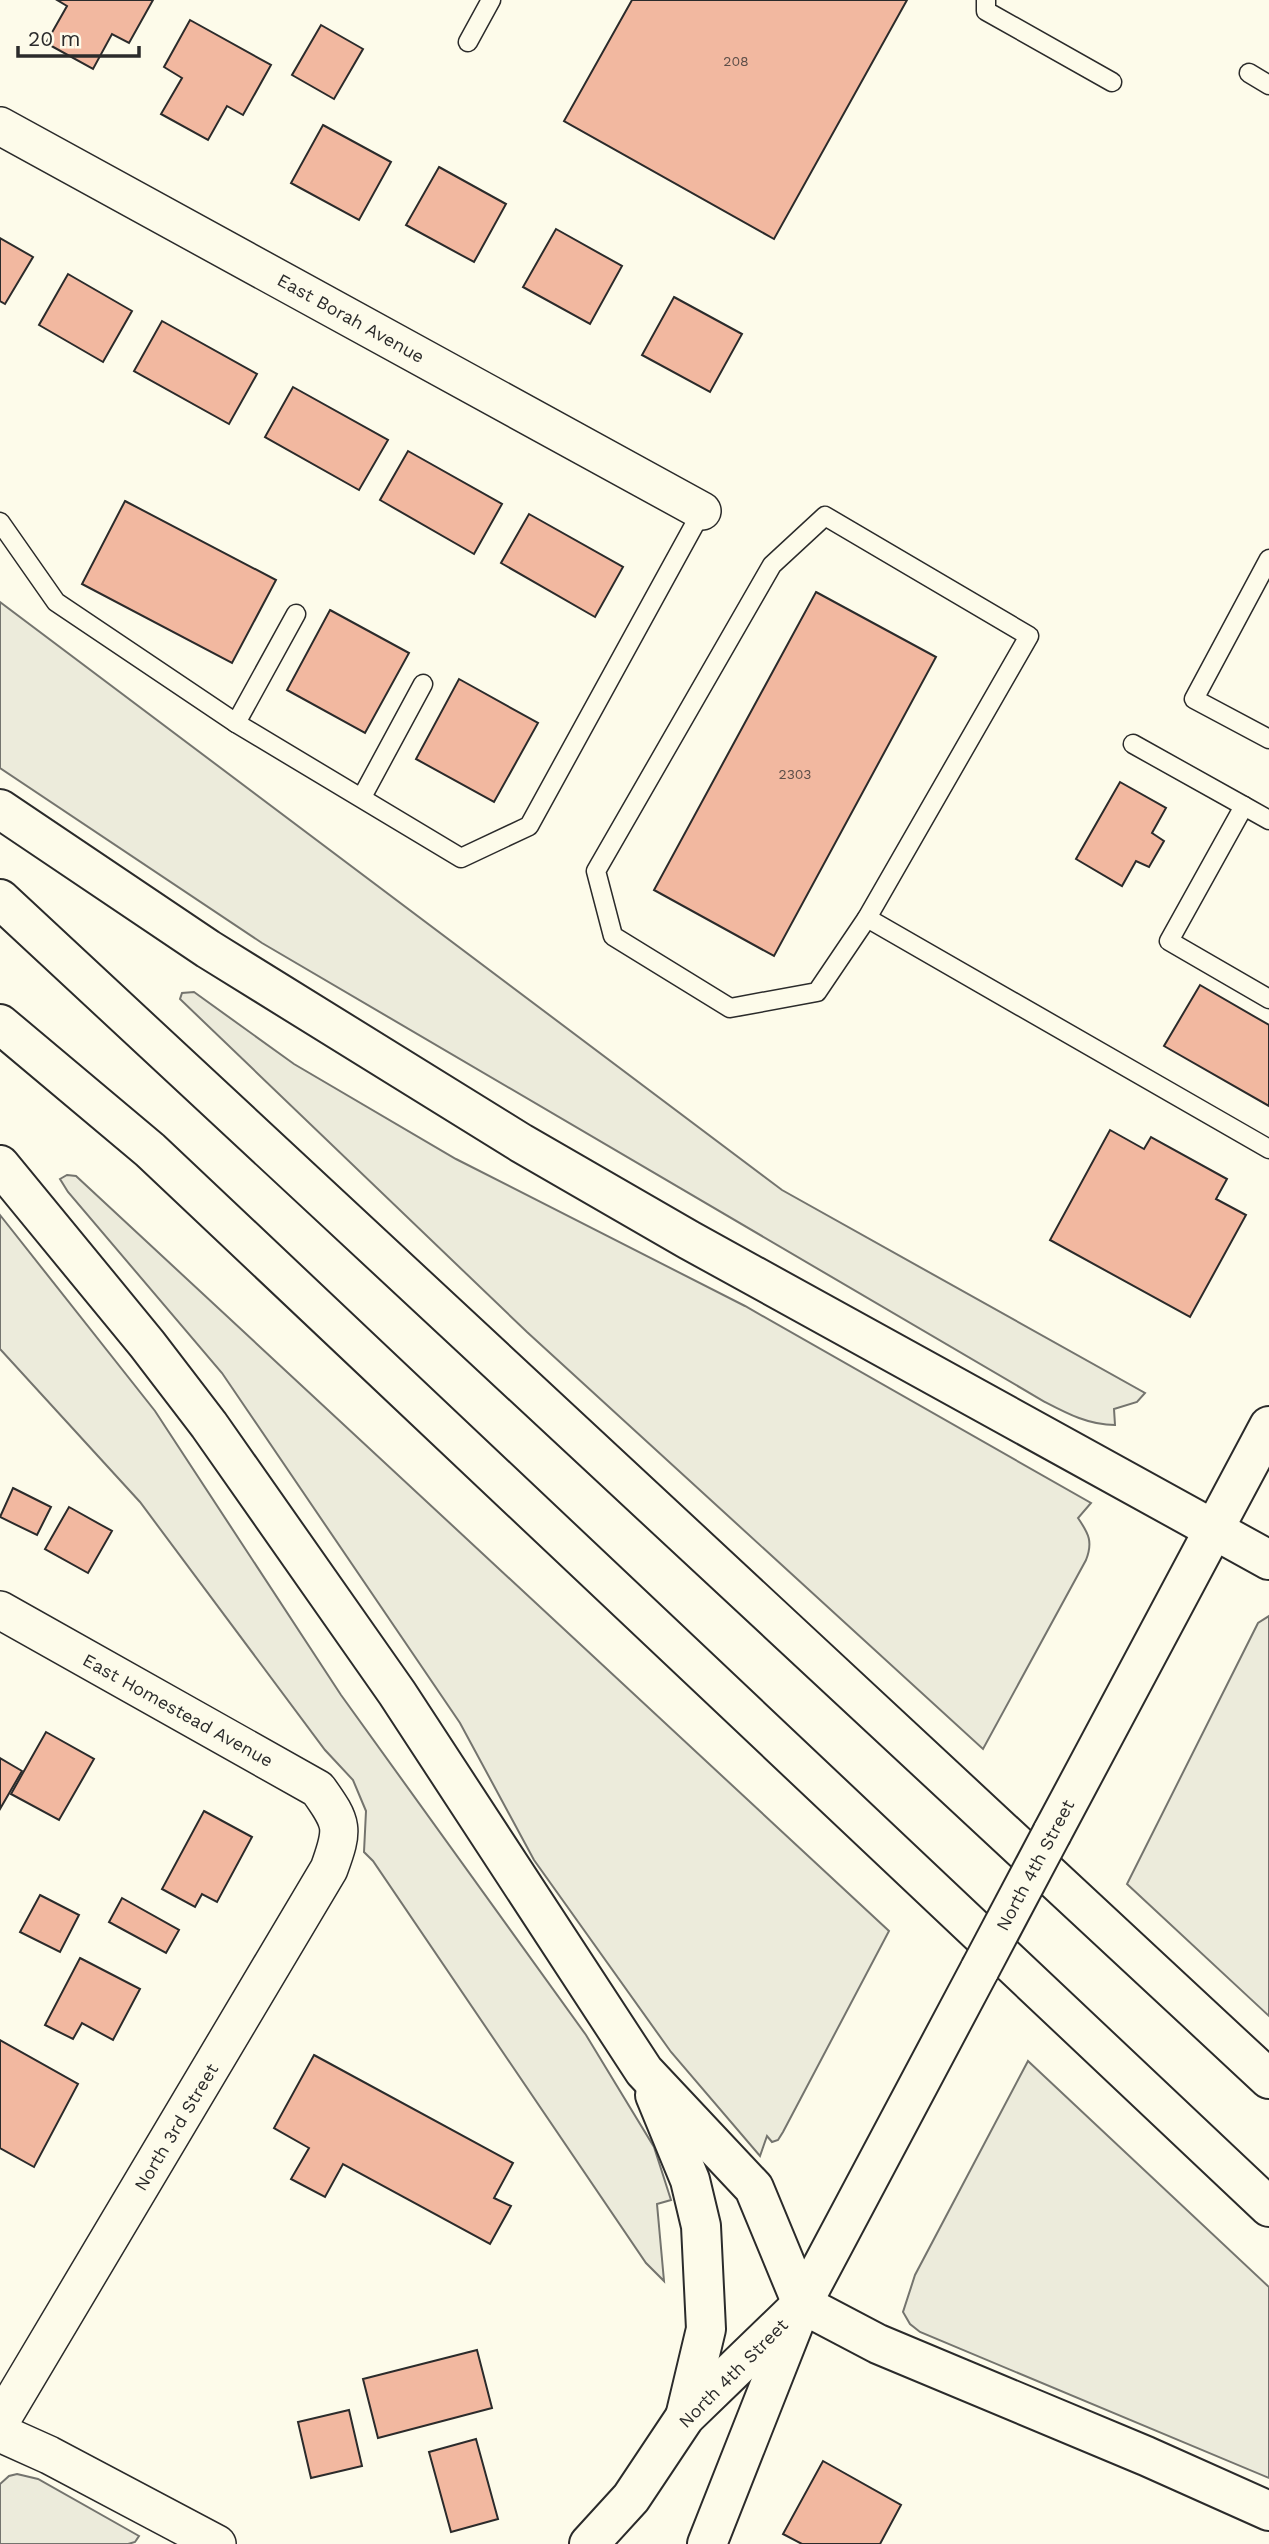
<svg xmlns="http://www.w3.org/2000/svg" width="1269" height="2544" font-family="'Work Sans',sans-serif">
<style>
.green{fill:#ecebdb;stroke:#74746e;stroke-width:2}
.building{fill:#f2b8a0;stroke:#2b2b2b;stroke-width:2}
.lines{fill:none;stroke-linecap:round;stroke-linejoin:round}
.service-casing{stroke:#2b2b2b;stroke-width:21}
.minor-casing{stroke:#2b2b2b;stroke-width:40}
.secondary-casing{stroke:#2b2b2b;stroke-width:42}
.primary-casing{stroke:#2b2b2b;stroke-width:42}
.motorway-casing{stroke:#2b2b2b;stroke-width:42}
.service{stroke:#fdfbea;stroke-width:18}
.minor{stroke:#fdfbea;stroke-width:37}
.secondary{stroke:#fdfbea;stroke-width:38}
.primary{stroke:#fdfbea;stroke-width:38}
.motorway{stroke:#fdfbea;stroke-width:38}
.primary-bridge-casing{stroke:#2b2b2b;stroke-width:42;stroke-linecap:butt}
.primary-bridge{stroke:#fdfbea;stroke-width:38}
.labels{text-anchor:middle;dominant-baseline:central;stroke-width:5;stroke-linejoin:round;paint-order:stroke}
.number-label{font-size:14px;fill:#5d4e48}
.street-label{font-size:18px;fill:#2b2b2b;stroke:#fdfbea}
</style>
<rect width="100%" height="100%" fill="#fdfbea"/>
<g class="green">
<path d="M0,602L782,1190L1145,1393L1137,1402L1114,1409L1115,1425C1089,1425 1068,1414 1045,1402L262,943L0,768Z"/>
<path d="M194,992L294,1064L456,1159L745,1306L1091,1503L1078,1518C1089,1534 1093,1542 1086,1560L983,1749L527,1332L180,999L182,993Z"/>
<path d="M67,1175L76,1176L889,1931L783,2132L778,2140L772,2142L767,2136L760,2156L671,2052L534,1860L460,1723L222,1373L68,1192L60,1179Z"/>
<path d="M0,1215L155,1411L341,1695L586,2035L654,2147L671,2200L657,2204L664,2281L646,2263L373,1861L364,1852L366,1811L353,1780L325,1750L140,1502L0,1349Z"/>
<path d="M1269,1616V2016L1127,1884L1258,1623Z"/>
<path d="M1028,2061L1269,2287V2478L920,2332L910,2324L903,2312L915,2275Z"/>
<path d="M17,2474L38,2479L139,2536L135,2542L128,2544H0V2484L9,2476Z"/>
</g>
<g class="building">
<path d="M57,0H153L129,43L112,34L93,69L46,43L67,6Z"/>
<path d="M632,0H907L774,239L564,121Z"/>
<path d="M190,20L271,65L243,115L227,106L208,140L161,114L182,78L164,67Z"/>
<path d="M321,25L363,49L334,99L292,75Z"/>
<path d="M323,125L391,162L359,220L291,183Z"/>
<path d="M439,167L506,204L474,262L406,225Z"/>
<path d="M556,229L622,266L590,324L523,287Z"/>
<path d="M0,238L33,257L5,304L0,301Z"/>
<path d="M68,274L132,311L103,362L39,325Z"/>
<path d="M674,297L742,334L710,392L642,355Z"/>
<path d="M162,321L257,374L229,424L134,371Z"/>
<path d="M293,387L388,440L359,490L265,437Z"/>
<path d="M408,451L502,504L474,554L380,500Z"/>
<path d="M125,501L276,580L232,663L82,584Z"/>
<path d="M529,514L623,567L595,617L501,563Z"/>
<path d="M816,592L936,657L774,956L654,890Z"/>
<path d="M330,610L409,653L365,733L287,690Z"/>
<path d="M459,679L538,723L494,802L416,759Z"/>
<path d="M1120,782L1166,808L1152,833L1164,841L1149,867L1136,861L1122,886L1076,859Z"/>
<path d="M1200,985L1269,1025V1106L1164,1046Z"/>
<path d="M1110,1130L1144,1149L1151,1137L1227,1179L1216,1199L1246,1215L1190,1317L1050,1240Z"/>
<path d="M13,1488L51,1507L37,1535L0,1517Z"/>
<path d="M69,1507L112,1531L88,1573L45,1549Z"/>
<path d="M46,1732L94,1759L59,1820L11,1794Z"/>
<path d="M0,1758L22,1771L0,1809Z"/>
<path d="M204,1811L252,1837L217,1902L202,1894L195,1907L162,1889Z"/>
<path d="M40,1895L79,1915L60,1952L20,1932Z"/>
<path d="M122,1898L179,1930L166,1953L109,1922Z"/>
<path d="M80,1958L140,1989L113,2040L82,2023L73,2039L45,2025Z"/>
<path d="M0,2040L78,2084L34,2167L0,2148Z"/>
<path d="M314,2055L513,2163L494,2198L511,2206L490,2244L343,2164L325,2197L291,2179L309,2148L274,2128Z"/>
<path d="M477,2350L492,2408L378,2438L363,2379Z"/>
<path d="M349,2410L362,2466L311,2478L298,2422Z"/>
<path d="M476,2439L498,2519L451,2532L429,2452Z"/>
<path d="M823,2461L901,2505L880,2544H802L783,2534Z"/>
</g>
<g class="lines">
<defs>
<g id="service">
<path d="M986,0V11L1112,82"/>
<path d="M468,42L491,0"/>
<path d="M1249,73L1269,85"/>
<path d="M825,516L1029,636L867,918L817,992L730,1008L613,936L596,871L772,565Z"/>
<path d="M0,522L56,602L236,723L461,858L529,826L702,511"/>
<path d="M1269,559L1194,699L1269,739"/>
<path d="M236,723L296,614"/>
<path d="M1133,744L1244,806"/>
<path d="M362,797L423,684"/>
<path d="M1269,820L1244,806L1169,941L1269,999"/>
<path d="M867,918L1269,1149"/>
</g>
<g id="minor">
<path d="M0,126L702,511"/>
<path d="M0,1610L318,1789C343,1824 344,1828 329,1869L0,2422"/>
<path d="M0,2433L49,2455L217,2544"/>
</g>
<g id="secondary">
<path d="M589,2544L631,2498L685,2417L802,2304"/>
<path d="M707,2544L797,2316"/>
</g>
<g id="primary">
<path d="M1052,1833L1269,1426"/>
<path d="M802,2304L980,1969"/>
</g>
<g id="motorway">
<path d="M0,809L208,949L521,1143L689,1240L1269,1560"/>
<path d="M0,899L1269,2079"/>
<path d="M0,1024L150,1150L1269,2207"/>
<path d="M0,1165L147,1344L209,1425L397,1693L644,2071L754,2188L802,2304L878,2344L1146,2456L1269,2511"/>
<path d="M655,2095L690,2180L701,2226L706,2329L685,2417"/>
</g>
</defs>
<use href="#service" class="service-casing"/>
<use href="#minor" class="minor-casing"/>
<use href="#secondary" class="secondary-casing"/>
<use href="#primary" class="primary-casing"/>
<use href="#motorway" class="motorway-casing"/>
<use href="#service" class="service"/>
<use href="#minor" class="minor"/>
<use href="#secondary" class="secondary"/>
<use href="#primary" class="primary"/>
<use href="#motorway" class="motorway"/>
<defs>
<path id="primary-bridge" d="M980,1969L1052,1833"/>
</defs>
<use href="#primary-bridge" class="primary-bridge-casing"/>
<use href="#primary-bridge" class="primary-bridge"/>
</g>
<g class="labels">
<g class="number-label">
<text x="736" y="61">208</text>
<text x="795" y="774">2303</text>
</g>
<g class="street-label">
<text transform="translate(351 318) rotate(29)">East Borah Avenue</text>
<text transform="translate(178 1710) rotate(29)">East Homestead Avenue</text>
<text transform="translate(1035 1865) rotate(-62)">North 4th Street</text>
<text transform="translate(176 2127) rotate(-59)">North 3rd Street</text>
<text transform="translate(733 2373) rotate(-45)">North 4th Street</text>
</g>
</g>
<path d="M18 46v10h121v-10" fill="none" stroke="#2b2b2b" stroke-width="3.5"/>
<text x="28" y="46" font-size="21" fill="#2b2b2b" stroke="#fdfbea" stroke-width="5" paint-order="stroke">20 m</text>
</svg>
